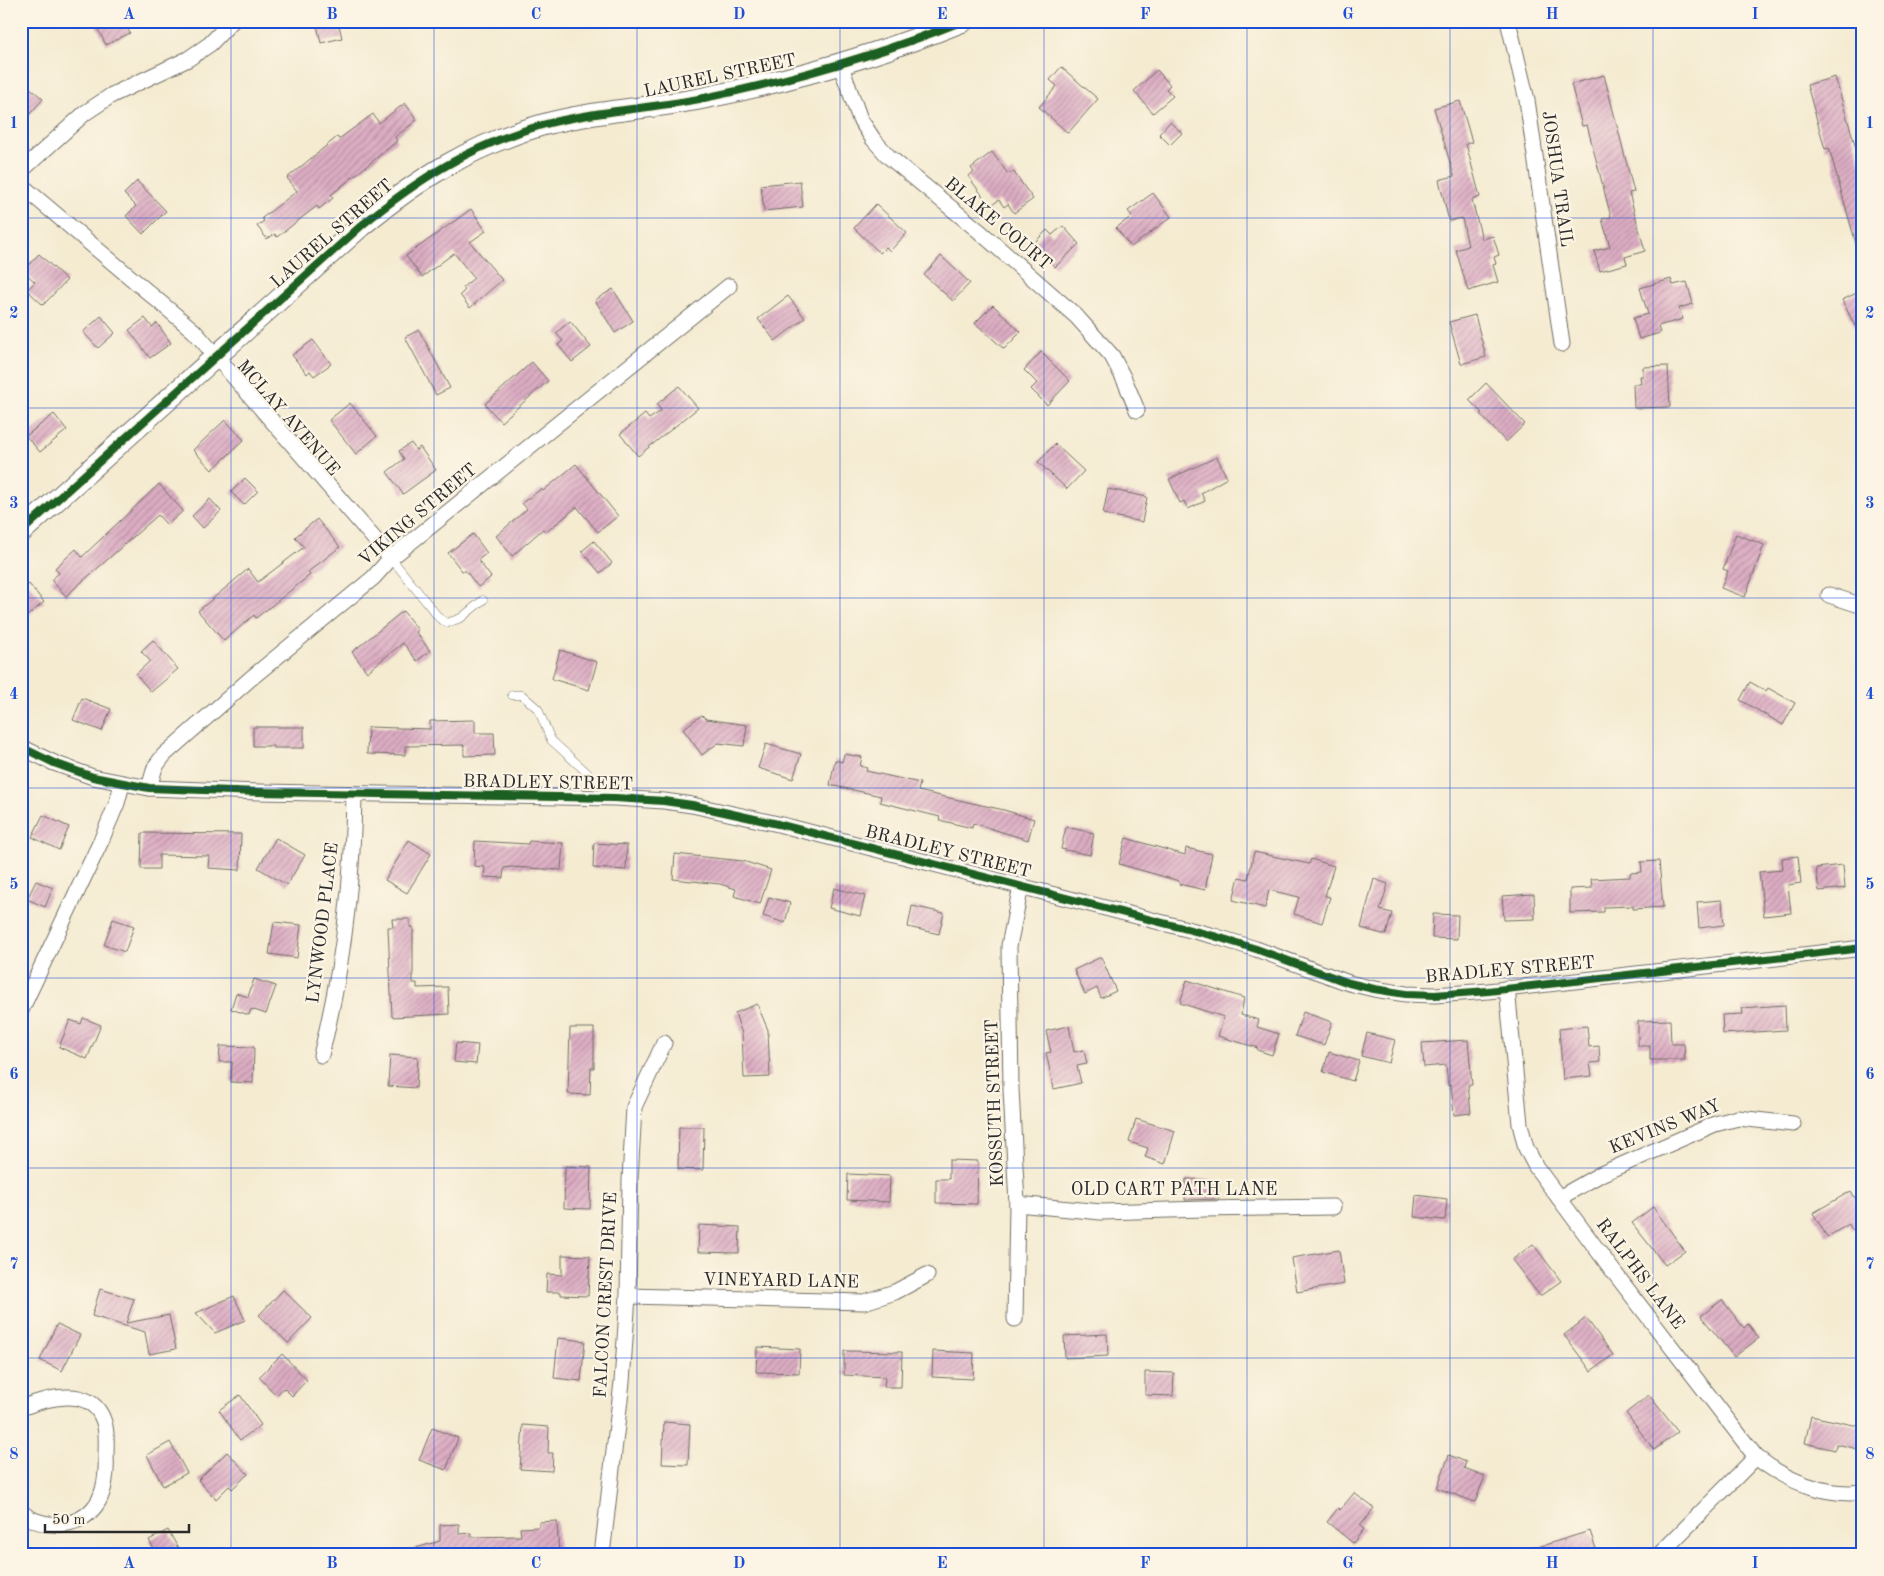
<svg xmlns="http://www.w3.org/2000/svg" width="1884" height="1576" font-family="'Old Standard TT',serif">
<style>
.building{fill:url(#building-hatch)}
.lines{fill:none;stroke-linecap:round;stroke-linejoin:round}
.lane-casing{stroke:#716e65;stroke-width:9}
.street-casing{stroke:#716e65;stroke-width:17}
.secondary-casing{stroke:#716e65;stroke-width:23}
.lane{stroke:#fff;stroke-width:8}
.street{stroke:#fff;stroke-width:15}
.secondary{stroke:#fff;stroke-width:21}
.cycleway-casing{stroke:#fcf5e5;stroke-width:11}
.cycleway{stroke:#1b5e20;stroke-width:8}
.grid{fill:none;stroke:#1d4ed8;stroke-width:1;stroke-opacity:0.55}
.labels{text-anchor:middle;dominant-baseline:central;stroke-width:4.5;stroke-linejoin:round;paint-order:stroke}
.street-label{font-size:18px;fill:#2b2b2b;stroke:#fcf5e5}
.neatline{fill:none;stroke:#1d4ed8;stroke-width:2}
.grid-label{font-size:16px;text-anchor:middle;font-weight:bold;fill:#1d4ed8}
</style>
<defs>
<pattern id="building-hatch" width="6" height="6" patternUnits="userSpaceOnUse" patternTransform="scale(1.25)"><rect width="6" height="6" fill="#ddadc4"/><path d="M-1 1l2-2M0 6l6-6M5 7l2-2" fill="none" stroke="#b38d9f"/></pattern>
</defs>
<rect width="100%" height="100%" fill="#fcf5e5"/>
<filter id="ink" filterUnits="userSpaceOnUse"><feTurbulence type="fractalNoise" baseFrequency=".02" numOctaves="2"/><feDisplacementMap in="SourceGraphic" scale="10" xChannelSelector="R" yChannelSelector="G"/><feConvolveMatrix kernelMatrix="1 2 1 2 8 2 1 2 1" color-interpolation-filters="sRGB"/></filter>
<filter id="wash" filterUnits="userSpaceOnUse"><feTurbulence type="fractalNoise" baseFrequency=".0096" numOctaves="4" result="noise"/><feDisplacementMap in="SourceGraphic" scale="20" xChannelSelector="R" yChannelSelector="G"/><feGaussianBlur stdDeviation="1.12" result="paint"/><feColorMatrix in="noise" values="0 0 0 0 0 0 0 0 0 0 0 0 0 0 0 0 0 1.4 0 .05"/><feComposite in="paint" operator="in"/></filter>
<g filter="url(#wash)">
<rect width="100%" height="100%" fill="#f4ebd1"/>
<g id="blocks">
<g class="building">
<path d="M94,21H123L130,33L106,45Z"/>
<path d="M316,21H338L342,38L321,43Z"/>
<path d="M1061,67L1098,99L1068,133L1039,107L1057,86L1050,80Z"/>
<path d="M1157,70L1170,85L1166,89L1173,96L1153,113L1134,91Z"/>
<path d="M1604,75L1634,192L1629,193L1645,251L1625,257L1627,264L1600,271L1594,251L1610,247L1602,219L1611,217L1587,125L1582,126L1571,84Z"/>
<path d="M1835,77L1863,172V250L1858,251L1829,148L1825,149L1807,85Z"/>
<path d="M21,80L43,99L21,124Z"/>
<path d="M1460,101L1472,142L1466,144L1480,197L1472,200L1482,239L1493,236L1499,255L1494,257L1496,264L1493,265L1498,282L1468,291L1456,250L1468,246L1462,218L1449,221L1439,180L1454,176L1434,108Z"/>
<path d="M405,103L417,120L395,137L397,141L331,195L333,198L319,209L317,206L277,237L275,234L267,239L257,226L264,221L262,218L297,191L287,178L337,137L339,139L373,114L379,123Z"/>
<path d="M1170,122L1182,133L1170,145L1159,134Z"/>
<path d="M992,152L1008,174L1013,171L1033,199L1014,213L1008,204L1004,207L999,200L993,204L987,202L968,176L974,172L971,168Z"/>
<path d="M137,181L166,211L143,234L126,216L136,206L124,194Z"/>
<path d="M800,181L803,207L764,211L761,185Z"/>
<path d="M1153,193L1171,217L1131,247L1116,228L1132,216L1128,211Z"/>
<path d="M876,204L907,233L890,251L886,247L880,253L854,228Z"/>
<path d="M471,209L486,231L470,242L502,280L470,308L460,295L465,290L463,287L474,278L454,253L422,277L406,256Z"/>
<path d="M1063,226L1079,244L1055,267L1033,244L1047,230L1052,235Z"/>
<path d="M39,254L67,280L43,305L27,290L35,282L23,271Z"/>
<path d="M941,256L970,283L953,301L924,275Z"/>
<path d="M1671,279L1673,285L1687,282L1693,304L1679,308L1683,319L1658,326L1660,333L1639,339L1633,318L1648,314L1640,288Z"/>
<path d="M613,289L633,321L615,333L595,300Z"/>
<path d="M1863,290V342L1842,300Z"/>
<path d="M788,296L805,318L775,341L758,319Z"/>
<path d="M993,305L1021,332L1004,349L975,323Z"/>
<path d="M1475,315L1486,357L1461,364L1449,322Z"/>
<path d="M101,316L115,333L98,348L83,332Z"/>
<path d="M145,318L152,327L157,323L171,343L150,358L129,330Z"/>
<path d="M570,321L591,347L572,362L558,345L563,341L556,333Z"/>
<path d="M419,330L450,388L436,395L405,337Z"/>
<path d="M313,340L331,364L314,376L310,371L307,374L292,355Z"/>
<path d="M1041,352L1070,381L1047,405L1031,389L1037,383L1024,370Z"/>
<path d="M532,362L548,381L501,422L485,404Z"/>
<path d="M1668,366L1670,407L1634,408L1633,384H1641L1640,376H1643V367Z"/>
<path d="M1486,383L1525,424L1506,442L1480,414L1482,413L1469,400Z"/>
<path d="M679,386L698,408L638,456L620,434L645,414L649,419L661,411L657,404Z"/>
<path d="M350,403L377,436L356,454L329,420Z"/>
<path d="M54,414L67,430L40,452L26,436Z"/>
<path d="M225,420L244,440L212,470L193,450Z"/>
<path d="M411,443L416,450L420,447L436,470L403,494L387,472L404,459L399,451Z"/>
<path d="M1055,444L1084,471L1067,489L1038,462Z"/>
<path d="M1217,457L1227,478L1201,493L1205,501L1188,509L1184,501L1180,503L1169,479Z"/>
<path d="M576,464L618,516L598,532L577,507L546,532L543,529L512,556L496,536L527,509L522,503L541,489L543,491Z"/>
<path d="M245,478L258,491L244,505L231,492Z"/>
<path d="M159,484L183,511L167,525L158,515L66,596L51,580L59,573L55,568L76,549L82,557Z"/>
<path d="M1108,489L1147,497L1142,522L1103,514Z"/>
<path d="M210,499L221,511L203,528L192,516Z"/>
<path d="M317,519L340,547L308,572L310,575L256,618L254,615L224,641L198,611L248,569L258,582L304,547L295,537Z"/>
<path d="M473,534L487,553L478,560L491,577L478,587L466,571H462L448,553Z"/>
<path d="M1736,534L1764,545L1745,597L1721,588L1728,571L1723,569Z"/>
<path d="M594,541L612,563L600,573L582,551Z"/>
<path d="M29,584L44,602L21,621V591Z"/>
<path d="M403,611L418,630L416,632L430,651L417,661L403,643L367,672L352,652Z"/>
<path d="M153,640L178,669L151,692L136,674L150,661L141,651Z"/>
<path d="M560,650L597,662L589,690L552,679Z"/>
<path d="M1750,682L1766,691L1768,688L1795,703L1783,725L1740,700Z"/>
<path d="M82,698L111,709L102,731L73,720Z"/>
<path d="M702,715L706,719L747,725L744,746L718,743L702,755L683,729Z"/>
<path d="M475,720V733H494L495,755L464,756V745L405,746V755L367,754L368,727L430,729V721Z"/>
<path d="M253,727H304V748H273V746H253Z"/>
<path d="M766,744L801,754L793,779L758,768Z"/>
<path d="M844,754L862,757L860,766L867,768L866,771L920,783L918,791L1004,810L1034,819L1028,840L973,823L972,828L939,820L940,817L880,802L881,796L830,785L835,760L842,762Z"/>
<path d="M43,815L69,827L59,850L32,837Z"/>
<path d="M1066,827L1094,833L1090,855L1061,849Z"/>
<path d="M142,833L241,834L240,870L208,868L209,856L159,855V869H141Z"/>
<path d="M276,838L305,855L287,885L258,868Z"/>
<path d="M1126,838L1185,855L1186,848L1212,854L1205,890L1179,884V881L1119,864Z"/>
<path d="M409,840L431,854L407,893L385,880Z"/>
<path d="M475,841L528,844L529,841L563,843L561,870L511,867L504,868L503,878L484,877L485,867L474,866Z"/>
<path d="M594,843L627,845L626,870L593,868Z"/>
<path d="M1254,852L1309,864L1311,859L1334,866L1325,896L1330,897L1322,923L1294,914L1299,897L1269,890L1265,908L1233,900L1239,877L1248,879Z"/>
<path d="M675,854L743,861L771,870L760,904L734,896L736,889L720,884L673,879Z"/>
<path d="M1798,856L1801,883L1788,885L1791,913L1764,916L1759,872L1783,870L1782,858Z"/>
<path d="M1659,861L1663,907L1633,909V906L1604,907V912L1570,913V889L1592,888L1591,879L1630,877V873L1642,872L1641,862Z"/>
<path d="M1843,865L1845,888L1819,891L1816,868Z"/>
<path d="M1374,879L1388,884L1380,910L1392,913L1386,935L1361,928Z"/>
<path d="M36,881L53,888L45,907L27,899Z"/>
<path d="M834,888L865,896L860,916L829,908Z"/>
<path d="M1534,894L1535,919L1504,920L1502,896Z"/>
<path d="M769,897L790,903L785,923L763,916Z"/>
<path d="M1722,900L1724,925L1699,928L1697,902Z"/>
<path d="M912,906L944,913L939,934L908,927Z"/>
<path d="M1433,914L1458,915L1457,939L1432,938Z"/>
<path d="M113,919L134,926L125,952L104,945Z"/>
<path d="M392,919H410V927H413V983H417V988L448,987L449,1014L392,1017L388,927H393Z"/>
<path d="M274,922L301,925L297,958L269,954Z"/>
<path d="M1101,957L1116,991L1101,998L1097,988L1085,994L1074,970Z"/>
<path d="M254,979L276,986L266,1014L251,1009L249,1015L231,1009L236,993L248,997Z"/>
<path d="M1187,980L1244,998L1241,1015L1259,1020L1257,1027L1279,1034L1272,1055L1257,1050L1258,1048L1218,1036L1224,1017L1180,1003Z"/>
<path d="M757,1004L768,1030L770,1077L744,1078L742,1034L735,1013Z"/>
<path d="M1785,1005L1786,1030L1723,1034L1722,1015L1743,1014L1742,1008Z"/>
<path d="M1303,1012L1332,1022L1324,1045L1295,1036Z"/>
<path d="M83,1018L101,1025L87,1059L59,1047L70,1020L81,1024Z"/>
<path d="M1670,1020L1671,1044H1684L1685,1060H1650V1046H1638V1021Z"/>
<path d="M1069,1026L1074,1052L1084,1050L1087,1064L1077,1066L1081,1083L1054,1089L1046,1053L1051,1052L1046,1031Z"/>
<path d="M1587,1026L1589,1047L1599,1046L1600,1062L1590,1063L1592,1076L1563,1079L1559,1029Z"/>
<path d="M570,1028H594V1068H591L590,1095L568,1094Z"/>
<path d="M1367,1033L1395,1040L1389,1063L1361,1056Z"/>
<path d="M1468,1040L1472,1085H1468L1471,1113L1454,1115L1451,1085L1448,1086L1446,1065L1424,1067L1422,1043Z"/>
<path d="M456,1043L478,1045L476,1064L454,1062Z"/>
<path d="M220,1046L254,1047L253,1083L231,1082L232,1062H219Z"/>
<path d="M1329,1052L1359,1061L1353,1081L1323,1072Z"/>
<path d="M390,1055L418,1057L416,1088L388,1086Z"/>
<path d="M1136,1119L1175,1131L1165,1164L1145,1157L1148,1148L1129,1142Z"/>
<path d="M679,1127H704L703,1170L678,1169Z"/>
<path d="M949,1160L978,1161L977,1204L936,1203V1179H949Z"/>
<path d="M565,1166L591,1167L590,1209L564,1208Z"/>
<path d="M848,1174L890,1176L889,1202L847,1200Z"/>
<path d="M1186,1179L1219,1180V1199L1185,1200Z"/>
<path d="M1851,1191L1863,1211V1223L1852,1230L1849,1224L1827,1237L1813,1213Z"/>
<path d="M1416,1195L1447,1199L1445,1220L1414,1217Z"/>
<path d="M1653,1207L1685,1251L1665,1265L1632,1223Z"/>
<path d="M699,1225L740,1227L739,1253L698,1252Z"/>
<path d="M1533,1244L1561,1281L1540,1296L1512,1260Z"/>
<path d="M1339,1250L1344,1284L1297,1292L1292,1258Z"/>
<path d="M562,1255L590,1256L588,1296L561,1295V1292H546L547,1274L562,1275Z"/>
<path d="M100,1289L134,1299L126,1323L169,1315L176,1349L149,1354L145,1332L92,1316Z"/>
<path d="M283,1290L312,1318L288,1343L259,1315Z"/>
<path d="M234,1296L245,1320L215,1333L196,1313Z"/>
<path d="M1722,1300L1744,1328L1748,1324L1759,1338L1734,1357L1701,1316Z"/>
<path d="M1586,1318L1613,1355L1591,1371L1564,1335Z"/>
<path d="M57,1324L80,1335L62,1371L40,1360Z"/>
<path d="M1107,1334L1108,1356L1065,1358L1064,1336Z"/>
<path d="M558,1338L585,1341L581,1381L554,1378Z"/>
<path d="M757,1347L800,1349L799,1373L756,1372Z"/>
<path d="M844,1351L902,1352L901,1387H884L885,1377L844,1375Z"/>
<path d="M933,1351L974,1353L973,1379L932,1377Z"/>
<path d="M282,1354L307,1380L292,1396L284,1388L276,1395L259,1377Z"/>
<path d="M1145,1372L1174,1373L1173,1396L1145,1395Z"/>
<path d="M240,1395L261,1425L240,1440L219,1410Z"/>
<path d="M1649,1395L1678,1432L1654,1450L1626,1413Z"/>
<path d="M1811,1416L1863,1427V1450L1836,1444L1835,1450L1805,1443Z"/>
<path d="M664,1422L690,1424L688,1465L662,1464Z"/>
<path d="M523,1425L549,1427L548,1453H553L552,1471L520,1469Z"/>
<path d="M432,1428L458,1438L446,1470L419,1460Z"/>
<path d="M170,1442L187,1473L163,1486L147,1455Z"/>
<path d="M227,1452L248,1474L232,1489L229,1486L216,1499L198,1480Z"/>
<path d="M1449,1455L1466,1462L1464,1468L1485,1476L1475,1502L1437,1488Z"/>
<path d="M1354,1493L1374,1508L1360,1526L1364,1529L1353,1543L1327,1522L1338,1508L1340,1510Z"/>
<path d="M557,1521L559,1555H410L409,1550L440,1541V1525L459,1524V1534L471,1533V1537L521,1536L520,1528L539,1527V1522Z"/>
<path d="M168,1530L182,1555H157L149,1540Z"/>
<path d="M1590,1531L1598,1555H1525V1551Z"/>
</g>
</g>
</g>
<g filter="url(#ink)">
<use href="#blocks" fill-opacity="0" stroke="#716e65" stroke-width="1"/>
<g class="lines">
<defs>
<g id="lane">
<path d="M391,558L439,618L447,623L461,618L483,600"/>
<path d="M512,695H522L538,709L551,740L614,797"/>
</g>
<g id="street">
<path d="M1508,21L1527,100L1562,344"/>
<path d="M840,64L860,119L873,139L888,156L979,231L1076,316L1112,356L1125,381L1137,410"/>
<path d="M21,171L85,113L112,95L188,59L210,44L232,21"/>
<path d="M21,185L194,331L391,558"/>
<path d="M1829,595L1863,606"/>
<path d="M21,747L54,763L93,777L149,788L259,792L615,798L664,801L692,805L778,824L1214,936L1256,949L1349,983L1374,989L1406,994L1435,995L1488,991L1863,948"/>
<path d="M149,788L155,767L164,755L250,679L373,578L391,558L729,286"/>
<path d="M1507,988L1520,1124L1526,1148L1536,1167L1610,1267L1756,1457C1785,1480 1825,1497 1863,1492"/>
<path d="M21,1010L101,841L117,803L122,784"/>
<path d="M321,1055C342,972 353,880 354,794"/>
<path d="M1559,1198L1601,1174L1715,1124L1738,1118L1793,1124"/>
<path d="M1017,1204L1101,1212L1204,1209L1333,1207"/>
<path d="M628,1296L864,1302L895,1292L927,1275"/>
<path d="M1015,1319L1017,1204L1011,1089L1009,946L1021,886"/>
<path d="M21,1408C44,1399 86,1386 101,1415C108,1428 106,1444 106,1457C107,1471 105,1493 96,1505C79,1529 42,1530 21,1512"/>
<path d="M602,1555L622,1382L628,1296L630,1180L634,1107L664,1043"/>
<path d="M1659,1555L1756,1457"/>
</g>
<path id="secondary" d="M21,532L362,225C418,179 472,145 542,125C593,111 647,109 699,99C789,81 878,55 963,21"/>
</defs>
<use href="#lane" class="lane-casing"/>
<use href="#street" class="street-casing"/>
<use href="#secondary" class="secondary-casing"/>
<use href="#lane" class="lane"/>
<use href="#street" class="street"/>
<use href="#secondary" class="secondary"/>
<defs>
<g id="cycleway">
<path d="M21,532L362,225C418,179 472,145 542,125C593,111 647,109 699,99C789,81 878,55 963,21"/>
<path d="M21,747L54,763L93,777L149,788L259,792L615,798L664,801L692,805L778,824L1214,936L1256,949L1349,983L1374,989L1406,994L1435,995L1488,991L1863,948"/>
</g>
</defs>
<use href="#cycleway" class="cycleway-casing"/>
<use href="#cycleway" class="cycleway"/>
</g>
</g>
<path class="grid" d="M231,21V1555M434,21V1555M637,21V1555M840,21V1555M1044,21V1555M1247,21V1555M1450,21V1555M1653,21V1555M21,218H1863M21,408H1863M21,598H1863M21,788H1863M21,978H1863M21,1168H1863M21,1358H1863"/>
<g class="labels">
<g class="street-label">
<text transform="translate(720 76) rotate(-12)">LAUREL STREET</text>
<text transform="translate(1557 179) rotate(82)">JOSHUA TRAIL</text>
<text transform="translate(998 224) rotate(40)">BLAKE COURT</text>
<text transform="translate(332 234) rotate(-41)">LAUREL STREET</text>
<text transform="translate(288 418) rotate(49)">MCLAY AVENUE</text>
<text transform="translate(418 515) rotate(-40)">VIKING STREET</text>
<text transform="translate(548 783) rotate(1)">BRADLEY STREET</text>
<text transform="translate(948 852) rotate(14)">BRADLEY STREET</text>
<text transform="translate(323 923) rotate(-83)">LYNWOOD PLACE</text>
<text transform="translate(1510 970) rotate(-5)">BRADLEY STREET</text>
<text transform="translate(995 1103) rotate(-92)">KOSSUTH STREET</text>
<text transform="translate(1665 1127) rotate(-22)">KEVINS WAY</text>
<text x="1174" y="1190">OLD CART PATH LANE</text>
<text transform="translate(1640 1274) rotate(53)">RALPHS LANE</text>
<text transform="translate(781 1281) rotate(1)">VINEYARD LANE</text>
<text transform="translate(606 1295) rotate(-87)">FALCON CREST DRIVE</text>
</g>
</g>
<rect width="1884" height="1576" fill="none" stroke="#fcf5e5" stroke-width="55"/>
<path d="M45 1524v8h144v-8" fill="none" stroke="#2b2b2b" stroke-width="2.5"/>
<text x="52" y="1524" font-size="15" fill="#2b2b2b" stroke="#fcf5e5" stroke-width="4" paint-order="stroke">50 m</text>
<rect x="28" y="28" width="1828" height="1520" class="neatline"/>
<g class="grid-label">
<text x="129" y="19">A</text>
<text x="332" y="19">B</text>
<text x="536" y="19">C</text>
<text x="739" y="19">D</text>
<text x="942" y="19">E</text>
<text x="1145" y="19">F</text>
<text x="1348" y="19">G</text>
<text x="1552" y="19">H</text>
<text x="1755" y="19">I</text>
<text x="14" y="128">1</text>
<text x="1870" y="128">1</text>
<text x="14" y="318">2</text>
<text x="1870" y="318">2</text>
<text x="14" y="508">3</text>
<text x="1870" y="508">3</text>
<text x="14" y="699">4</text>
<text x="1870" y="699">4</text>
<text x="14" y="889">5</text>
<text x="1870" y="889">5</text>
<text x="14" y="1079">6</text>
<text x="1870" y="1079">6</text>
<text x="14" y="1269">7</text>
<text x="1870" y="1269">7</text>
<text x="14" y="1459">8</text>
<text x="1870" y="1459">8</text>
<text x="129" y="1568">A</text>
<text x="332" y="1568">B</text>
<text x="536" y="1568">C</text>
<text x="739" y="1568">D</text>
<text x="942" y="1568">E</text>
<text x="1145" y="1568">F</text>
<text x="1348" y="1568">G</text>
<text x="1552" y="1568">H</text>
<text x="1755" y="1568">I</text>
</g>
</svg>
